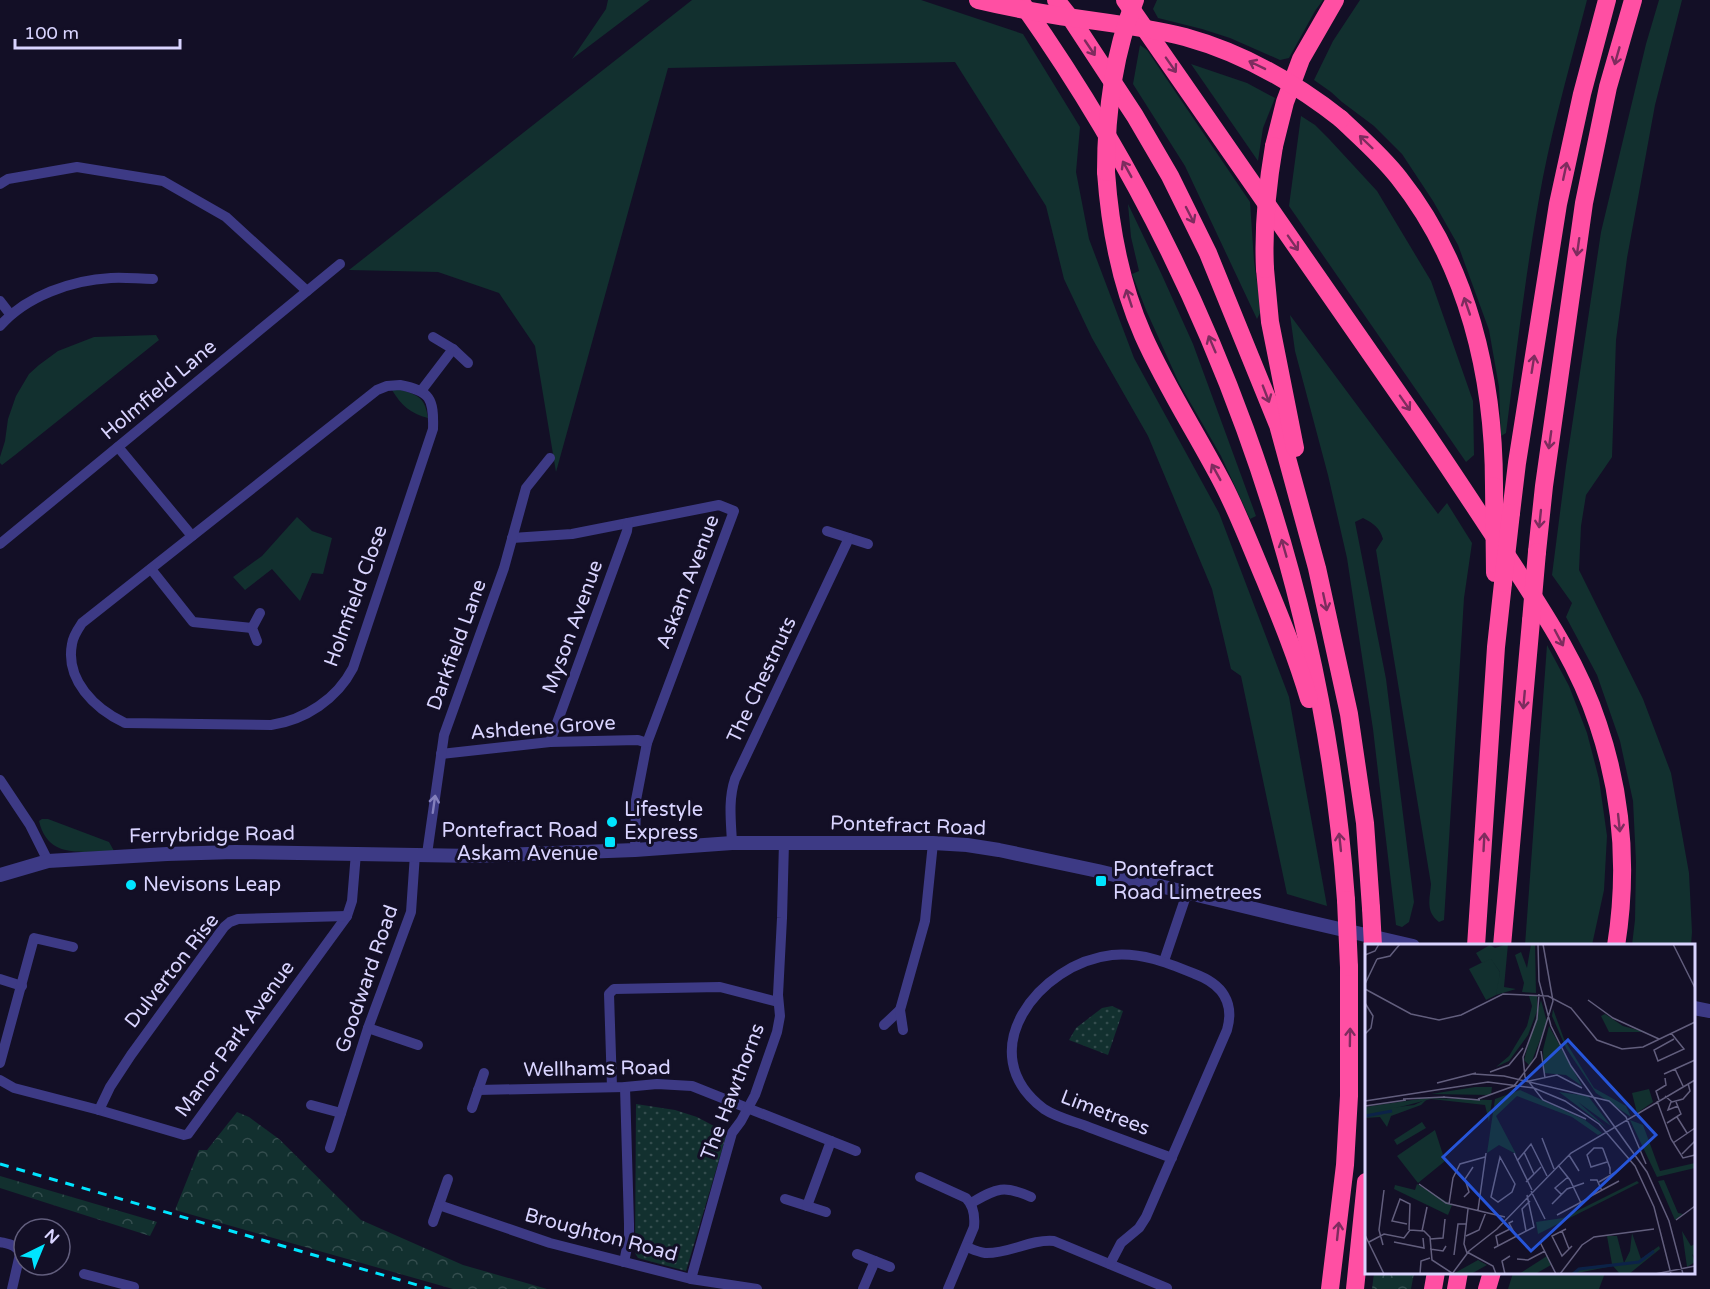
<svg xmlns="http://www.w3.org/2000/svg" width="1710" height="1289" font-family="'Varela Round',sans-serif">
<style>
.grass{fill:#12302f}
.forest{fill:url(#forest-crowns)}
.park{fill:url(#park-dots)}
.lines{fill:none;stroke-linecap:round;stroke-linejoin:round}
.minor{stroke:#3d3a85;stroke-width:10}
.tertiary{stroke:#3d3a85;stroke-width:14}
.motorway{stroke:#ff4fa3;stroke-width:18}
.rail{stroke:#00e5ff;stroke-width:3;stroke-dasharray:9 8;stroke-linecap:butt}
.motorway-bridge{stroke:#ff4fa3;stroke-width:18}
.oneway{stroke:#7d2c5e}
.oneway2{stroke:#837fbc}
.poi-dot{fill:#00e5ff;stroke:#130f26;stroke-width:2}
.labels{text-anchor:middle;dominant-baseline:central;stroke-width:6;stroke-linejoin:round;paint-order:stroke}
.street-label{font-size:20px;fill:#d9d4ff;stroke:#130f26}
.poi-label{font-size:20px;fill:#d9d4ff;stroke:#130f26;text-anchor:start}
.inset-river{fill:none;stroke:#0c2248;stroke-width:3}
.inset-road{fill:none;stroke:#625e7d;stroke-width:1.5}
.view{fill:#2655da;fill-opacity:0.15;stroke:#2655da;stroke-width:3}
.inset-edge{fill:none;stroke:#d9d4ff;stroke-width:3}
</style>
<defs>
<pattern id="forest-crowns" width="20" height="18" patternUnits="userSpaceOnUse" patternTransform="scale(1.5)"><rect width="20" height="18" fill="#12302f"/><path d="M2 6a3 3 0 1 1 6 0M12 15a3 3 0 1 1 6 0" fill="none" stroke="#344d4e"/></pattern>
<pattern id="park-dots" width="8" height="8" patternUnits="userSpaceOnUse" patternTransform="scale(1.5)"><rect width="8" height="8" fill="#12302f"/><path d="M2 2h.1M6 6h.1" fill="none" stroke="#344d4e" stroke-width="1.8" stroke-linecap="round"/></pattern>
</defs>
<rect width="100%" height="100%" fill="#130f26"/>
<g class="grass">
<path d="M608,0H650L572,59L606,9Z"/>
<path d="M692,0H921L1023,34L1080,127L1076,172L1089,239L1134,358L1219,513L1289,697L1327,906L1287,894L1241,676L1231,669L1212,589L1148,436L1092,338L1064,279L1046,206L955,62L668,68L556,472L535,346L499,293L438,272L349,270Z"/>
<path d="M1157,0H1323L1315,11L1289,58L1280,60L1230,38L1202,29L1158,18L1153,9Z"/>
<path d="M1360,0H1587C1572,58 1555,117 1543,177C1527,261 1517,348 1506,433L1501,436L1499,387L1489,330L1458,245L1433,201L1402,154L1374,126L1342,102L1331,92L1314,80L1333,41Z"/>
<path d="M1659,0H1682L1655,105L1627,258L1616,340L1612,457L1586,495L1581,526L1579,570L1643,699L1671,773L1689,873L1692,932L1691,946L1632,945L1635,920L1636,862L1633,801L1620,741L1597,675L1566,617L1572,603L1552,575L1566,466L1601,232L1646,44Z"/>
<path d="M1140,45L1147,50L1250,202L1254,261L1261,311L1257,319L1185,166L1133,84Z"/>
<path d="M1191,64L1247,83L1275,98L1263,128L1258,161Z"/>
<path d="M1301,116L1315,125L1329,139L1377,191L1431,281L1473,401L1474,455L1466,462L1289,206Z"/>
<path d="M1128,204L1161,273L1193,344L1256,516L1250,519L1221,456L1179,383L1146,310L1132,274L1139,271L1131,237Z"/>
<path d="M1290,315L1438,514L1447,503L1472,543L1464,598L1444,920L1439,922C1425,911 1430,899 1431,884L1376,550L1383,539C1380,528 1373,523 1363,518L1355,522L1386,679L1414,902L1409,922L1402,927L1396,925L1373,729L1347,558L1328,475L1295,351Z"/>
<path d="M156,335L159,340L15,455L2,465L0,463V457L5,441L8,419L16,396L29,374L39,365L58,351L94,337Z"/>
<path d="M398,389C417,395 425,396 428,418C411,414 401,405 392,390Z"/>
<path d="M297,517L312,531L332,538L323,574L312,573L300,601L272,569L245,590L233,577L262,556Z"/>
<path d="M1547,645L1569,686L1587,733L1599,779L1607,836L1604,890L1592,945H1525Z"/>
<path d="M42,819H48L109,842L114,851C83,851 48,860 39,821Z"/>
<path d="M1513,1273V1272L1605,1273L1599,1289H1508Z"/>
</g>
<g class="forest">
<path d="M237,1112L249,1117L279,1139L361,1220L463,1265L547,1289H453L175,1210L199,1150H207Z"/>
<path d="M0,1176L157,1222L150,1236L0,1188Z"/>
<path d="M1374,1273H1414L1411,1289H1372Z"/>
</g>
<g class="park">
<path d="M1112,1006L1123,1011L1108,1055L1069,1040L1076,1028L1102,1008Z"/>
<path d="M636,1104L675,1110L697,1117L727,1133L686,1271L638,1258L635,1253Z"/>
</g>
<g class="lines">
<g class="minor">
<path d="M0,184L8,179L77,167L163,181L226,217L307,291"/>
<path d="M0,301L10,314"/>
<path d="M0,326C26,296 72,280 111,278C125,277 139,279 153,279"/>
<path d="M433,337L453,349L468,363"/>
<path d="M400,385C430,391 434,398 433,429L353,668C337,699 305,720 271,725L125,723C95,709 65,680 72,644C73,636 78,629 82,623L377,390L387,386Z"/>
<path d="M421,391L453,349"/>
<path d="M118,447L192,536"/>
<path d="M827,531L868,544"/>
<path d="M512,538L572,534L719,505L734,511L647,743L636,800L635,850"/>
<path d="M0,544L340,264"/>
<path d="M151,569L193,622L252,628"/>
<path d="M257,641L252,628L260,613"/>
<path d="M550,742L627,531L628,523"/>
<path d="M441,754L550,742L638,740L647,743"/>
<path d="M0,780L30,825L48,861"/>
<path d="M732,843C731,821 728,800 735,779L849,538"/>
<path d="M427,854L444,735L504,568L526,488L550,458"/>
<path d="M1164,961L1187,893"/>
<path d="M0,979L22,986"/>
<path d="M884,1025L900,1010"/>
<path d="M368,1028L418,1045"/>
<path d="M903,1030L900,1010L925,921L933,843"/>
<path d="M0,1063L34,938L73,947"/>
<path d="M0,1080L14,1088L99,1110L184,1135L188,1134L347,916L352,901L356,853"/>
<path d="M612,1087L609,994L614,989L720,987L778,1002"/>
<path d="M478,1090L625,1087L657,1084L692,1086L856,1151"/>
<path d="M311,1105L341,1113"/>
<path d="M472,1108L484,1073"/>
<path d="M99,1110L110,1087L131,1055L224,927L230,922L238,919L347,916"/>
<path d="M330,1148L368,1028L411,912L415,854"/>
<path d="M920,1177L966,1198C974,1206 975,1217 974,1227L948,1289"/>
<path d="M785,1199L826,1212"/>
<path d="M971,1203C996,1189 1003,1184 1031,1197"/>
<path d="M439,1205L550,1243L691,1279L757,1289"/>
<path d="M807,1206L831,1141"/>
<path d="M433,1222L448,1179"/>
<path d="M0,1242C8,1244 18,1245 20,1254L12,1289"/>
<path d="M967,1247C972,1249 978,1252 985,1253C1009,1254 1030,1239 1054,1241L1167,1288"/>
<path d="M857,1254L890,1267"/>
<path d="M624,1262L629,1238V1224L625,1087"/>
<path d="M1110,1264L1121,1243L1139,1228L1146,1217L1227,1030C1235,1002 1222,984 1195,974C1168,963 1142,952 1112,955C1039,963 969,1053 1044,1109C1056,1117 1072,1121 1086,1126C1114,1137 1143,1147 1172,1158"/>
<path d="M84,1274L134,1287"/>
<path d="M691,1279L732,1133L741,1121L755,1095L777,1032L780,1016L778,995L782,918L784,842"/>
<path d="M863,1289L875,1261"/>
</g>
<g class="tertiary">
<path d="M0,875L48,861L167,854L235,852L475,856L635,850L732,843H933L967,845L999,850L1098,871L1292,918L1413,946"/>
<path d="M1694,1008L1710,1011"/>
</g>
<g class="motorway">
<path d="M1056,0L1072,20L1135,116L1170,176L1208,253L1278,425L1317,568L1349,714L1365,823L1371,908"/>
<path d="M1125,0C1222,139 1319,279 1416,419C1449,467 1481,516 1513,565C1546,616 1579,666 1598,724C1622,795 1628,871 1616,946"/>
<path d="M1021,2C1208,266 1323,577 1346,900"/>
<path d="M1341,119C1361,138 1382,156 1399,178C1468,265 1494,377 1494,486"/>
<path d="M1274,146L1285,102L1301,59L1335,0"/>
<path d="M1106,172C1110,228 1120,283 1143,335C1166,387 1197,434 1223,484C1239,515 1251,547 1265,580C1281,619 1297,658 1309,699"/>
<path d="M1265,269L1270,322L1295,448"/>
<path d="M1511,513L1517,463L1558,204L1582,94L1607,0"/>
<path d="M1537,552L1544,486L1584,203L1608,87L1633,0"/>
<path d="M1476,946L1496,647L1503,583"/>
<path d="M1502,946L1531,621"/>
<path d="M1330,1289L1345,1165L1349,1096V967"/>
<path d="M1355,1289L1366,1182"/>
<path d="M1433,1289L1436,1272"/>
<path d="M1456,1289L1459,1272"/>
<path d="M1487,1289L1492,1272"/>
</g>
<path class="rail" d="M0,1164L431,1289"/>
<g class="motorway-bridge">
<path d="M978,0C1003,6 1029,11 1054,15C1098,22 1142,26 1185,37C1243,53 1294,82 1341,119"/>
<path d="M1106,172C1106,113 1113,55 1135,0"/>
<path d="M1265,269C1263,228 1267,187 1274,146"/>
<path d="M1494,486L1495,573"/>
<path d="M1503,583L1511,513"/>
<path d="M1531,621L1537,552"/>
<path d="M1346,900L1349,967"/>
<path d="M1371,908L1373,946"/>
</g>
</g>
<defs><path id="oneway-shaft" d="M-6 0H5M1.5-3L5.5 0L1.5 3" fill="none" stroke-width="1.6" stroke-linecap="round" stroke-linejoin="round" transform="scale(1.5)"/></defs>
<g class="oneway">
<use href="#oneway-shaft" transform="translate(1090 48) rotate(56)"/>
<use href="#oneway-shaft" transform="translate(1617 56) rotate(106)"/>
<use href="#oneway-shaft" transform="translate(1171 65) rotate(55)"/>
<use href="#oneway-shaft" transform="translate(1257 65) rotate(-154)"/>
<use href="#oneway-shaft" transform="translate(1366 142) rotate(-136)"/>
<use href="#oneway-shaft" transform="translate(1127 169) rotate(-119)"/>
<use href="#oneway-shaft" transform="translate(1565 171) rotate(-78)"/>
<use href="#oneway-shaft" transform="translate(1190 215) rotate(63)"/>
<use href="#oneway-shaft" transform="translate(1293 243) rotate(55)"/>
<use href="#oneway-shaft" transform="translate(1578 247) rotate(98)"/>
<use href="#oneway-shaft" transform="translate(1129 298) rotate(-108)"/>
<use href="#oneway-shaft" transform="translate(1467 306) rotate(-109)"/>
<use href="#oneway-shaft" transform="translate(1212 344) rotate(-113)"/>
<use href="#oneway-shaft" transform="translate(1533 364) rotate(-81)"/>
<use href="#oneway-shaft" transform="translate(1266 394) rotate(69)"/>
<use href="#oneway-shaft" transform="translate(1405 403) rotate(55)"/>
<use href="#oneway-shaft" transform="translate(1550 440) rotate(98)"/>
<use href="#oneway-shaft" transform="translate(1216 472) rotate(-119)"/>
<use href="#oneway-shaft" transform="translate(1540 519) rotate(96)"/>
<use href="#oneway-shaft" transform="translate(1284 548) rotate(-106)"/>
<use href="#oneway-shaft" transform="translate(1325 602) rotate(78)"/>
<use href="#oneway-shaft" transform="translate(1559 638) rotate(62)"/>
<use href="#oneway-shaft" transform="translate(1524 700) rotate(95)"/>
<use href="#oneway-shaft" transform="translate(1619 823) rotate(84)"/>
<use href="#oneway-shaft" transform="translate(1340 842) rotate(-96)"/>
<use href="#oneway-shaft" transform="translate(1484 842) rotate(-87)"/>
<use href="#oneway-shaft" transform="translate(1350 1037) rotate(-89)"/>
<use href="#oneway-shaft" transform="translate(1338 1231) rotate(-84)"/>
</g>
<use class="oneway2" href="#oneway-shaft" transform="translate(434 804) rotate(-82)"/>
<g class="poi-dot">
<circle cx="612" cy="822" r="6"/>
<rect x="604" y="836" width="12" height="12" rx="3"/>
<rect x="1095" y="875" width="12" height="12" rx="3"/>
<circle cx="131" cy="885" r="6"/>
</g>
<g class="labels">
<g class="street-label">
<text transform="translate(159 390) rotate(-40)">Holmfield Lane</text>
<text transform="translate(688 582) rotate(-69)">Askam Avenue</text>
<text transform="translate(356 596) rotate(-70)">Holmfield Close</text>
<text transform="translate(573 627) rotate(-70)">Myson Avenue</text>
<text transform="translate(457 645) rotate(-70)">Darkfield Lane</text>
<text transform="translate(762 680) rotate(-65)">The Chestnuts</text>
<text transform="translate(543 728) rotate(-4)">Ashdene Grove</text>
<text transform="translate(908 826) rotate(2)">Pontefract Road</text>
<text transform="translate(212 835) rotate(-1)">Ferrybridge Road</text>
<text transform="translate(172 971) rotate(-52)">Dulverton Rise</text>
<text transform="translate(367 979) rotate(-71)">Goodward Road</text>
<text transform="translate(235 1039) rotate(-54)">Manor Park Avenue</text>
<text transform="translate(597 1069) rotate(-1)">Wellhams Road</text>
<text transform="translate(733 1092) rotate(-69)">The Hawthorns</text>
<text transform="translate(1105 1113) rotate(21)">Limetrees</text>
<text transform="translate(601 1235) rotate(15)">Broughton Road</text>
</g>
<g class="poi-label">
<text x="624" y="810">Lifestyle<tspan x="624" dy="23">Express</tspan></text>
<text x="598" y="831" text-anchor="end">Pontefract Road<tspan x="598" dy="23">Askam Avenue</tspan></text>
<text x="1113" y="870">Pontefract<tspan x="1113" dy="23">Road Limetrees</tspan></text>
<text x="143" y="885">Nevisons Leap</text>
</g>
</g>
<g transform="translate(1365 944)">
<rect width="330" height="330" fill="#130f26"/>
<path d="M166,0H170L171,49L157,48L159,39L150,11L156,8L162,24ZM126,14L135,28L134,43L131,51L121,56L104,25ZM164,52H172V67L163,91L144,117L131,123L144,112L162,82L167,62ZM176,56L182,78L165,122L159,116ZM188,65L199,95L229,144L261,162L266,173L231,149L201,104L187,72ZM240,70L258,82L280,88H244L236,72ZM184,82L217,142L201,131L179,129L178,106ZM110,143H127L126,151L66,150ZM155,146L220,176L237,189L233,191L207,173L152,152L131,172L151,210L134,201L122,209L130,155ZM194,148L223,152L246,182L213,158L243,185ZM61,154L127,156L124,178L120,161L66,155L0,172V163ZM265,176L278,181L295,227L330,219V224L292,233ZM57,178L61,184L32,201L29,196ZM299,236L313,269L318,270L310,276L293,237ZM317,287L326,302L330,300V313L327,310L330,318L322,323ZM267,289L276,315L294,302L295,305L264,330H255L248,322L207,330L215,324L247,320L242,292H252L259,319L265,307ZM182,312L186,321L172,329L154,330Z" fill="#12302f"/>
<path d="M143,0L139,43L151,45L131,51L135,28L126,15L117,19L111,9L125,1L130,4ZM62,155L56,161L26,172L22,183L15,173L0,174L18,165L49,161ZM272,237L274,239L173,290L171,278L198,274ZM113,316L122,321L106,330H88Z" fill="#12302f"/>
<path d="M284,145L288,158L272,169L267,149Z" fill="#12302f"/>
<path d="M70,186L80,217L53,239L32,212ZM52,240L87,261L83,271L29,245L30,241L50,246Z" fill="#12302f"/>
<path class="inset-river" d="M0,172L27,167M208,330L214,325L274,318L289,307"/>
<path class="inset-road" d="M173,0L174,37L186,82L206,122L282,228L304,277L318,330M308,0L330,44M0,11L10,7L14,0M12,15L25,12L35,0M0,40L12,15M0,45L46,70L74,76L96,71L138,50L183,52L206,64L232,96L257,105L278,103L330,78M174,50L172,75L158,113L160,133L178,156L221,175M223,56L248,74L294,95M0,59L8,72L6,84L0,90M306,89L319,105L293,117L289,106L309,95M176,107L180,134M310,125L318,142M125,128L144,121L158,104M109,130L139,132L244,157L261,173L281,220M299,130L330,116M164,137L192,131L217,144M72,139L111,129M300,152L307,158L318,155L325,147L323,139M78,153L115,156M38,155L80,153M113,155L149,142L171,113L188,57L178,0M294,156L291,147L301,141L300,134M0,157L123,138L169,144L200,157L234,180L270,222L289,263L306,330M292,157L306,195L318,214L330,211M306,158L303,166L313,162M0,162L41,156M312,173L322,189M302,179L316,170L311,158M177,194L189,225M308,199L330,184M159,208L169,230M149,209L167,246M317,210L330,197M204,211L214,227M135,213L150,240L147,248L133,258L126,253ZM152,217L166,200L182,232M242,218L226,223L222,211L229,204H237L238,205L245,224V230M193,221L205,236L216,259M225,236H232L237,247M161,238L176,223M234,238L251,228M54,240L81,259L140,273M166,247L180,275M197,251L190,244L203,233M226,252L254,237M99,253L104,248L100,235L108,223M84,260L88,234L95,220L120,213M187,260L202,245L219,239M113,266L121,209M192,271L224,254M311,276L330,262M148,277L144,279L151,292M42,280L27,277L35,255L45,260L44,286M201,285L187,292L197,312L207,302M57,287L62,263M161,287L157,265L165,257M197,287L204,305M0,291L19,330M101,292L114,286L121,268M65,295L78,294L80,275M4,298L19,290L39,294L45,286L59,287L65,293L67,316L87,329M29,298L59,304L58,294M175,298L191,330M18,301L14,286L19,246M133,302L131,292L147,284M129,304L169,283L162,251M65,305L78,307L81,302M102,308L128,322L131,330M102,309L99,300L103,265M89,311L93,280H102M152,315L163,316L180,307M55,330L56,317L65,314M87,330L104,307L132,285L206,209L330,136M140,330L137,317L145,312M195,330L217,301L229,293L289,285M290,330L330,322"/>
<path class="view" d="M203,96L291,191L166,307L78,213Z"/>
<rect width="330" height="330" class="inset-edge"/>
</g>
<g transform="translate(42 1247) rotate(43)"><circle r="28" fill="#130f26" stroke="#625e7d" stroke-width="1.5"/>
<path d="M0-4.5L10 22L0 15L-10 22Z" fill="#00e5ff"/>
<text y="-9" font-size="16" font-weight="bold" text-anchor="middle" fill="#d9d4ff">N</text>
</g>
<path d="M15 39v9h165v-9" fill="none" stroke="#d9d4ff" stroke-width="3"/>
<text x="24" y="39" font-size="18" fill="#d9d4ff" stroke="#130f26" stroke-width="4.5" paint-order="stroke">100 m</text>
</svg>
